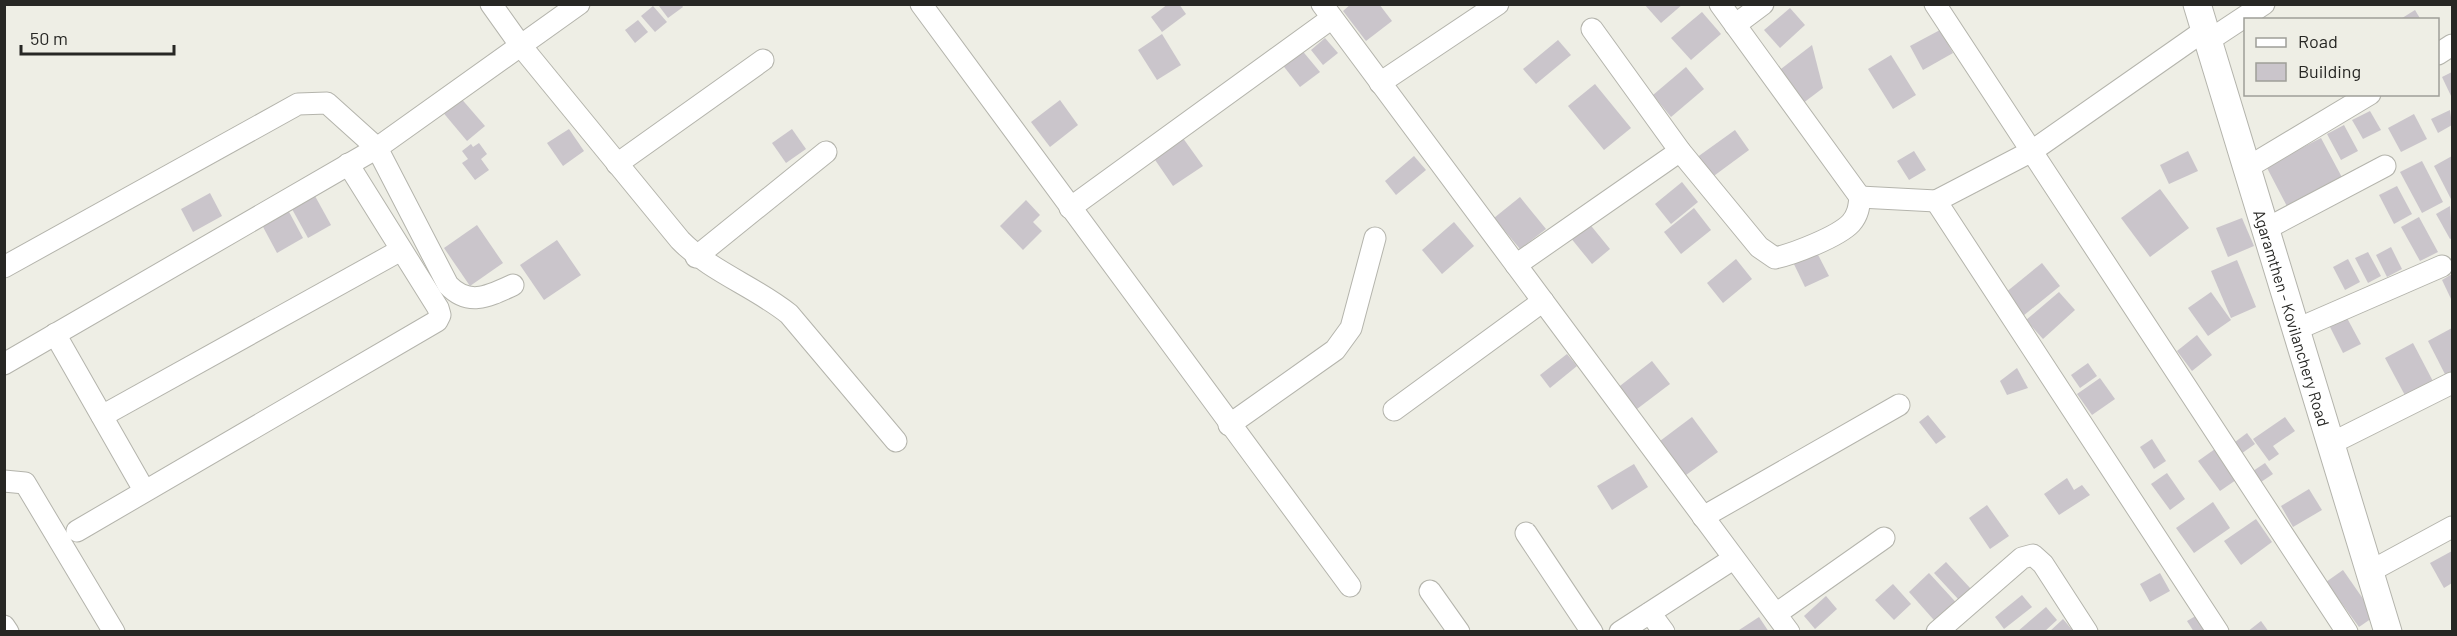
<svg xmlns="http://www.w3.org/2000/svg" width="2457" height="636" font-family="Barlow,sans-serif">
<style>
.building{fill:#cac5cb}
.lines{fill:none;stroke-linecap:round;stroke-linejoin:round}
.minor-casing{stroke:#b4b4ac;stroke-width:23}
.major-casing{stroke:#b4b4ac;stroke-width:29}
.minor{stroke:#fff;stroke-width:21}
.major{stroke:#fff;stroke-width:27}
.labels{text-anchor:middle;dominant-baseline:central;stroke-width:5;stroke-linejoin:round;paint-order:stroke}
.street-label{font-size:16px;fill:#272724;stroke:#eeeee5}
</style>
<rect width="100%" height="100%" fill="#eeeee5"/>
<g class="building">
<path d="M661,4H681L683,7L668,18L659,6Z"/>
<path d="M1168,4H1179L1186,14L1162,32L1151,17Z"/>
<path d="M1351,4H1379L1392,21L1366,41L1343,11Z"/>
<path d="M1644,4H1683L1661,23Z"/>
<path d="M653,6L667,22L655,32L641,16Z"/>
<path d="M1790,8L1805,25L1780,48L1764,30Z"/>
<path d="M2415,10L2421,20H2399Z"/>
<path d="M1702,12L1721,34L1691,60L1671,38Z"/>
<path d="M638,20L648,32L635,43L625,30Z"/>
<path d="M1940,30L1953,53L1923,70L1910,46Z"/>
<path d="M1162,34L1181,65L1157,80L1138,50Z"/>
<path d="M1325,38L1338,53L1323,65L1311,50Z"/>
<path d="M1558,40L1571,55L1536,84L1523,69Z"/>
<path d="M1812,45L1823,88L1798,107L1773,75Z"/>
<path d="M1300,48L1320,72L1300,87L1281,63Z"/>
<path d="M1891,55L1916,95L1893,109L1868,69Z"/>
<path d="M1686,67L1704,89L1671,117L1653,95Z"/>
<path d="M2452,72V98L2442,77Z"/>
<path d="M1595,84L1631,128L1604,150L1568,106Z"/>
<path d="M459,96L485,126L467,141L441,110Z"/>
<path d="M1060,100L1078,125L1050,147L1031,122Z"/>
<path d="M2450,110L2452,125L2438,133L2431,119Z"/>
<path d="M2370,111L2381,130L2363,139L2352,120Z"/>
<path d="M2414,114L2427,139L2401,152L2388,128Z"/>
<path d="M2344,125L2358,151L2341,160L2327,134Z"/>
<path d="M569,129L584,151L563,166L547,143Z"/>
<path d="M792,129L806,149L786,163L772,143Z"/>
<path d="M1735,130L1749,150L1711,178L1696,158Z"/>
<path d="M1180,134L1203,166L1173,186L1151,154Z"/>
<path d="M2321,138L2345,183L2290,212L2266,166Z"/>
<path d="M479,143L487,154L481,159L489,170L475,180L462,163L468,159L462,151L471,144L473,147Z"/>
<path d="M1914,151L1926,170L1909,180L1897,161Z"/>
<path d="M2188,151L2198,171L2169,184L2160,165Z"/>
<path d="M1414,156L1426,170L1396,195L1385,181Z"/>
<path d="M2452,156V201L2434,166Z"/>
<path d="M2422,161L2443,202L2422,213L2400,172Z"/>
<path d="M1682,182L1698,202L1671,224L1655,204Z"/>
<path d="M2397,186L2412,214L2394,224L2379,195Z"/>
<path d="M2160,189L2189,228L2150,257L2121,218Z"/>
<path d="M210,193L222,216L193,232L181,209Z"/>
<path d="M315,196L331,225L308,238L292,209Z"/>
<path d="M1520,197L1546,229L1520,249L1494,218Z"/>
<path d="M1026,200L1040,215L1033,222L1042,231L1023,250L1000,226Z"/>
<path d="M2450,206L2452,238L2450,239L2436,214Z"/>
<path d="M1694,208L1711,230L1681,254L1664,232Z"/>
<path d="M288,210L303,238L277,253L262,225Z"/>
<path d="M2419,217L2438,252L2420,261L2401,227Z"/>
<path d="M2242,218L2254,246L2228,257L2216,228Z"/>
<path d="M1454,222L1474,246L1442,274L1422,250Z"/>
<path d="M1588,222L1610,249L1592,264L1570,237Z"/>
<path d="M477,225L503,263L470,286L444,248Z"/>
<path d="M557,240L581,275L544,300L520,265Z"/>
<path d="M1814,247L1829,276L1805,287L1791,258Z"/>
<path d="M2391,247L2402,269L2387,277L2376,255Z"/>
<path d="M2368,252L2381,276L2368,283L2355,258Z"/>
<path d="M1736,259L1752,279L1723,303L1707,283Z"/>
<path d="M2348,259L2360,282L2345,290L2333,267Z"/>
<path d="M2237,260L2256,307L2231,318L2211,271Z"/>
<path d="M2042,263L2060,286L2023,316L2005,293Z"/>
<path d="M2452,274V301L2442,280Z"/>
<path d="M2059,292L2075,310L2043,339L2026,320Z"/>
<path d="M2211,292L2231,320L2208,336L2188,308Z"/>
<path d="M2347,318L2361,344L2343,353L2330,327Z"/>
<path d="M2452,328V380L2449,382L2428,341Z"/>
<path d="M2197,335L2212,355L2192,371L2177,351Z"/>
<path d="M2413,343L2436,387L2408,401L2385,358Z"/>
<path d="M1567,354L1577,366L1550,388L1540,375Z"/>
<path d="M1652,361L1670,384L1633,412L1616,389Z"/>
<path d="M2088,363L2097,376L2080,388L2071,375Z"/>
<path d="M2017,368L2028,388L2007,395L2000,381Z"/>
<path d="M2100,378L2115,399L2092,415L2077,394Z"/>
<path d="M1928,415L1946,437L1936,444L1919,422Z"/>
<path d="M1692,417L1718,452L1686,475L1660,441Z"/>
<path d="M2285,417L2295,431L2273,446L2279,454L2269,461L2253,439Z"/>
<path d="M2247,433L2255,444L2238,456L2231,445Z"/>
<path d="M2152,439L2166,461L2154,469L2140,447Z"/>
<path d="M2215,449L2236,480L2220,491L2198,461Z"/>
<path d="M2265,463L2273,474L2258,484L2250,473Z"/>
<path d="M1634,464L1648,487L1612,510L1597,486Z"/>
<path d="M2167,473L2185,499L2170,510L2151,484Z"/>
<path d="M2067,478L2074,490L2082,485L2090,495L2059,515L2044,494Z"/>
<path d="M2309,489L2322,510L2293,527L2281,506Z"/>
<path d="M2213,502L2230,528L2194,553L2176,528Z"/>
<path d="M1987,505L2009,536L1990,549L1969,518Z"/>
<path d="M2256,519L2272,542L2241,565L2224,541Z"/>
<path d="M2452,551V583L2444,588L2430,563Z"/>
<path d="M1946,562L1971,589L1959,600L1934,573Z"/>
<path d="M2343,570L2375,616L2359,627L2326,582Z"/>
<path d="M1929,573L1962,609L1941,628L1909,592Z"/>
<path d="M2160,573L2170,591L2150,602L2140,584Z"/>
<path d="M1893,584L1911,604L1894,620L1875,600Z"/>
<path d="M2022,595L2032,607L2004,629L1995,617Z"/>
<path d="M1826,596L1837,609L1815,629L1804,616Z"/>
<path d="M2046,607L2057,620L2044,632H2017Z"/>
<path d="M2199,614L2210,632H2194L2187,621Z"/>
<path d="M1759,617L1769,632H1736Z"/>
<path d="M2063,619L2074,632H2049Z"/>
<path d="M2261,621L2269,632H2247Z"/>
</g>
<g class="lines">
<defs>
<g id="minor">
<path d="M491,4L521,46L680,240C711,272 754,286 789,314L896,441"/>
<path d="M921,4L1350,586"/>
<path d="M1322,4L1789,632"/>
<path d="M1935,4L2347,632"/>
<path d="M1735,25L1763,4"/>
<path d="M1592,29L1680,151L1759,247L1775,258C1793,254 1838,237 1851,223C1858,215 1859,207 1860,197L1720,4"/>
<path d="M2205,30L2032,151L1936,201L2218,632"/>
<path d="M2208,41L2264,4"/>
<path d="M2438,54L2452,45"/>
<path d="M1380,83L1498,4"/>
<path d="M617,164L763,60"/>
<path d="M2245,169L2370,94"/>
<path d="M1860,197L1936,201"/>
<path d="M1070,208L1332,18"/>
<path d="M2264,230L2385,166"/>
<path d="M696,257L826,152"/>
<path d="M1516,265L1680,151"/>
<path d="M4,267L298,104L327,103L377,148L448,285C469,307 489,296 513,285"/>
<path d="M2295,330L2442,266"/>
<path d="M55,334L144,490"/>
<path d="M4,364L377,148L579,4"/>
<path d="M1394,410L1543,301"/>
<path d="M102,416L401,250"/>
<path d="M1229,425L1335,350L1351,328L1375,238"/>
<path d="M2330,444L2452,383"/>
<path d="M4,481L25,483L114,632"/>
<path d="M1703,517L1899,405"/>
<path d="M77,531L437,321L440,315L438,308L348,164"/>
<path d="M1526,533L1592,632"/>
<path d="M2369,572L2452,527"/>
<path d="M1430,591L1459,632"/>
<path d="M1650,613L1664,632"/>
<path d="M1776,614L1884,538"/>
<path d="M4,626L8,632"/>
<path d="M1620,632L1733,559"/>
<path d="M1937,632L2022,558L2033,555L2043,564L2087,632"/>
</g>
<g id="major">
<path id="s1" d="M2197,4L2388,632"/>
</g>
</defs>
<use href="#minor" class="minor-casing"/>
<use href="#major" class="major-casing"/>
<use href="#minor" class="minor"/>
<use href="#major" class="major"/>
</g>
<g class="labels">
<g class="street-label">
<text stroke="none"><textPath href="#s1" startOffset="328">Agaramthen - Kovilanchery Road</textPath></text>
</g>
</g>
<rect width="2457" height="636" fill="none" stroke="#272724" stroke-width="12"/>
<rect x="2244" y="18" width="195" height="78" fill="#eeeee5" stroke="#9e9e98" stroke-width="1.5"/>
<rect x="2256" y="38" width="30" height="9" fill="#ffffff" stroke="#9e9e98" stroke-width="1.5"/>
<text x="2298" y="48" font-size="18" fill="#272724">Road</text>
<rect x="2256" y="63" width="30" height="18" fill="#cac5cb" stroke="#9e9e98" stroke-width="1.5"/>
<text x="2298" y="78" font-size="18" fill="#272724">Building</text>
<path d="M21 45v9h153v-9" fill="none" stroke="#272724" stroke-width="3"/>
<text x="30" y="45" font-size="18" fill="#272724" stroke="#eeeee5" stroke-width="4.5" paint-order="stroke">50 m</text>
</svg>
